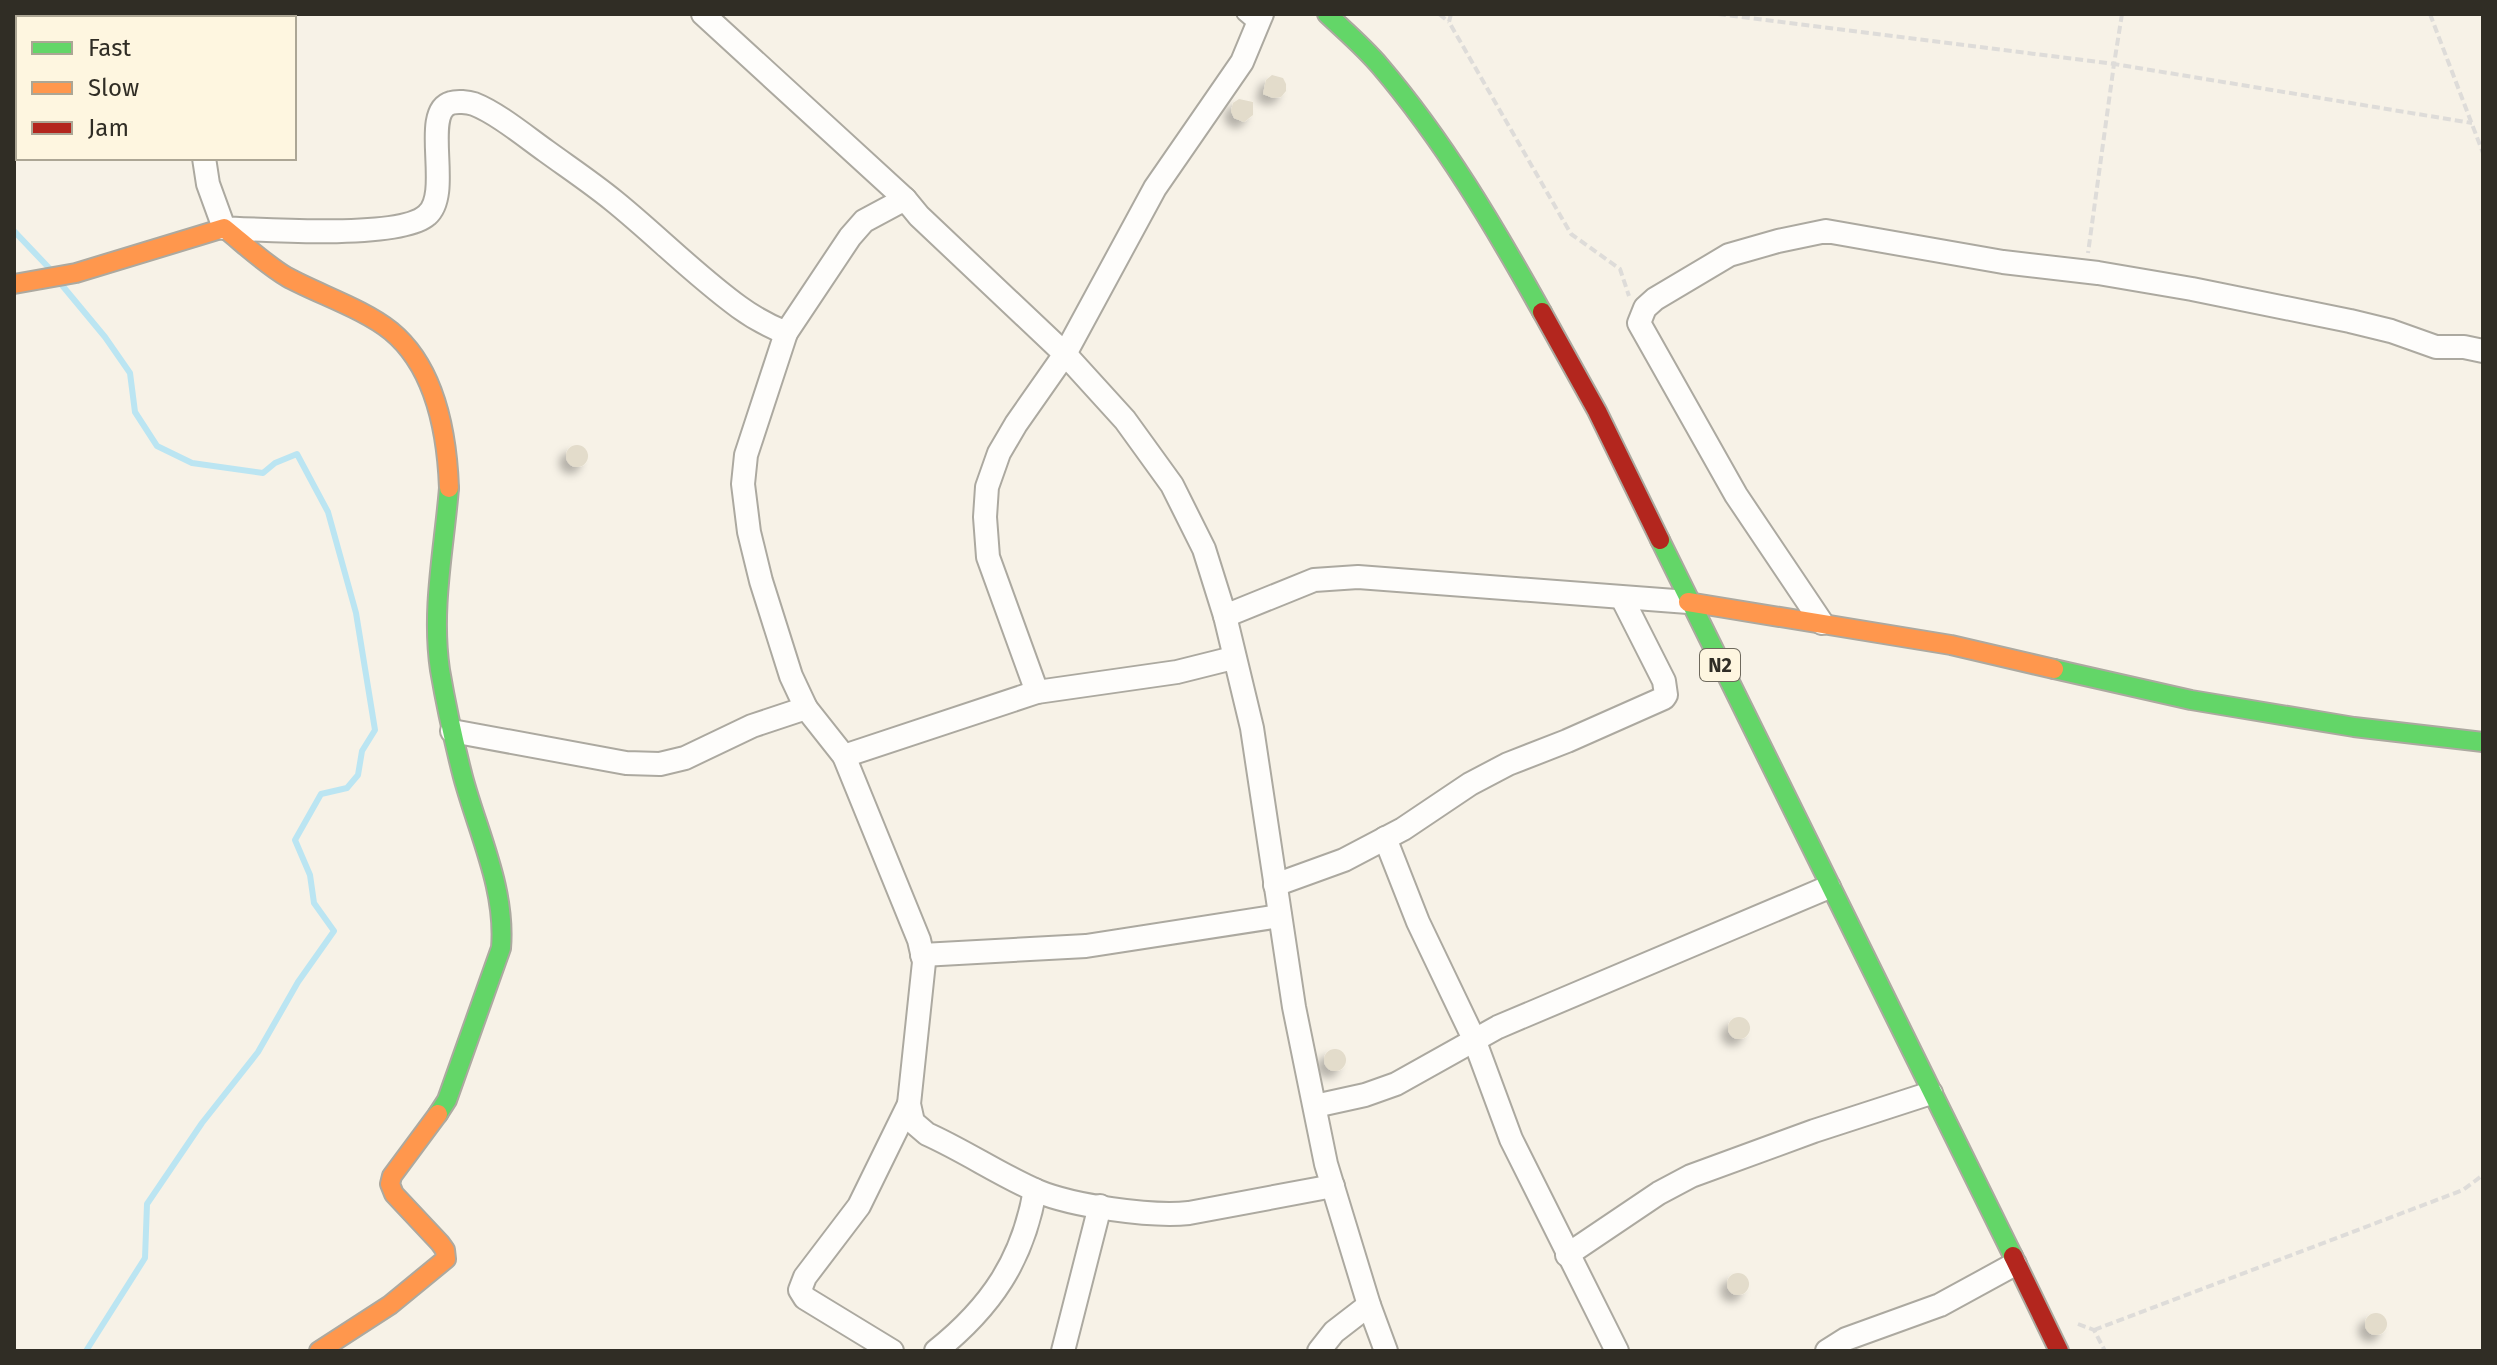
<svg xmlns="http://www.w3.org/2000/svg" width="2497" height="1365" font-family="'Fira Sans',sans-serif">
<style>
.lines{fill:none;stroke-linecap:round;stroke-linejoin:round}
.stream{stroke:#bbe5f2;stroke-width:6}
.building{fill:#e3dccb;filter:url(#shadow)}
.lane-casing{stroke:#aca9a0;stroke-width:15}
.street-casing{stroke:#aca9a0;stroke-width:26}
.fast-casing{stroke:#aca9a0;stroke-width:22}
.slow-casing{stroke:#aca9a0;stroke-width:22}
.jam-casing{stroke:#aca9a0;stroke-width:22}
.path{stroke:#dedcd9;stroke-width:4;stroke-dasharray:8 4;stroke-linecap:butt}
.lane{stroke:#fefdfb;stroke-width:11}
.street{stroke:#fefdfb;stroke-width:22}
.fast{stroke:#63d668;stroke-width:18}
.slow{stroke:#ff974d;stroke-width:18}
.jam{stroke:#b3261e;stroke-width:18}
.labels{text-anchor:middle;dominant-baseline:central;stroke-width:7;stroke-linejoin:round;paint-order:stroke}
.shield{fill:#fef6e0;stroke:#6e695d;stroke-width:2}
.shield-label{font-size:20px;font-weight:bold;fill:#302d25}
</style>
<defs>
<filter id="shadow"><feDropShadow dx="-7" dy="7" stdDeviation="4" flood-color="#0004"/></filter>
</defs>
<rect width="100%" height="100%" fill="#f7f2e7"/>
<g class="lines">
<g class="stream">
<path d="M14,231L50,269"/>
<path d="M61,284L105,337L130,373L135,412L157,446L192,463L263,473L275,463L297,454L328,512L356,613L375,730L362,751L358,775L347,788L321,794L295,840L310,875L314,903L334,931L298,982L258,1052L202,1123L147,1204L145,1258L86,1351"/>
</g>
</g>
<g class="building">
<path d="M1272,75L1283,78L1286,84V91L1281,97L1273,98L1263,94L1266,80Z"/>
<path d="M1239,99L1253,102V115L1244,122L1234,118L1231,111L1233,103Z"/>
<circle cx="577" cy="456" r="11"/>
<circle cx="1739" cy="1028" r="11"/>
<circle cx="1335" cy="1060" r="11"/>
<circle cx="1738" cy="1284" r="11"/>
<circle cx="2376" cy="1324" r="11"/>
</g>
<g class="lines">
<defs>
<path id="lane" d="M1243,14L1257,26"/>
<g id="street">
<path d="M194,14L195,18"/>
<path d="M703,14L905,199"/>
<path d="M204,158L208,184L224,228C262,230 401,239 427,215C453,193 420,112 451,103C457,101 468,102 474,104C497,113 525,136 546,151C568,167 592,183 614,201C656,235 695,275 739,307C754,318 769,326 786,333L850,237L864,221L905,199L919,216L1065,354L1125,420L1172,485L1204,549L1225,616"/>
<path d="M786,333L746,455L743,484L749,532L761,581L791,676L806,708L844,756L919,940L924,962L909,1104L913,1122L927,1134C965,1151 1000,1175 1037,1191C1073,1206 1150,1217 1189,1213L1333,1186"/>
<path d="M1822,623L1736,495L1639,323L1645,308L1655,299L1729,255L1778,241L1826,231L2003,262L2098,273L2192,289L2350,321L2391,331L2436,347H2464L2483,351"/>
<path d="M1037,692L988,557L985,517L987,487L999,453L1016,424L1065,354L1155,188L1242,62L1262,14"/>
<path d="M452,731L626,763L660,764L685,758L752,726L806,708"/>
<path d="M844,756L1037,692L1177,672L1233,658"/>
<path d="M1385,838L1418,922L1474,1039L1511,1139L1617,1351"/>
<path d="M1275,885L1344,860L1403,829L1470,784L1508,764L1567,741L1664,698L1666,695L1664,681L1622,598"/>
<path d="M922,955L1086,946L1280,916"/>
<path d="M1315,1106L1365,1095L1396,1084L1498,1027L1829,887"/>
<path d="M1567,1255L1659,1193L1691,1176L1814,1131L1931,1093"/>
<path d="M892,1351L805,1298L800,1290L805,1277L859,1206L909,1104"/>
<path d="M936,1351C991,1307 1023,1260 1035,1190"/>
<path d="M1063,1351L1100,1206"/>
<path d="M1319,1351L1334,1332L1369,1305"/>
<path d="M1386,1351L1369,1305L1326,1164L1294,1007L1252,728L1225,616L1314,580L1358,577L1688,602"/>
<path d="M1827,1351L1846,1339L1940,1305L2015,1264"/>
</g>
<g id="fast">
<path d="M1327,14C1345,31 1364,47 1380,66C1444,141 1494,226 1542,312"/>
<path d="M1660,540L2013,1256"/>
<path d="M2054,669L2191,700L2354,727L2483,742"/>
<path d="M438,1114L447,1100L501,948C506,889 478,833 463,777C454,742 446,705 440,670C431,609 444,549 449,488"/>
</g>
<g id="slow">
<path d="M14,284L76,273L224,228C244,244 265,264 287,277C318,294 364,309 391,331C436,368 447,434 449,488"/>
<path d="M1688,602L1951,645L2054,669"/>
<path d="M319,1351L390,1305L446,1259L445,1250L440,1243L394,1194L390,1184L392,1176L438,1114"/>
</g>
<g id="jam">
<path d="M1542,312L1597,411L1660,540"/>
<path d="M2013,1256L2059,1351"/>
</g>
</defs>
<use href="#lane" class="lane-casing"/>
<use href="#street" class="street-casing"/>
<use href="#fast" class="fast-casing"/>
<use href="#slow" class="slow-casing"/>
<use href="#jam" class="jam-casing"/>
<g class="path">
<path d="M1439,14L1449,22"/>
<path d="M1451,14L1449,22L1571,234L1620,269L1629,296"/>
<path d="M1718,14L2114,64L2088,253"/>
<path d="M2122,14L2114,64L2472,123"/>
<path d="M2430,14L2483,153"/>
<path d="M2078,1324L2094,1330L2105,1351"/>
<path d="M2094,1330L2463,1190L2483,1175"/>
</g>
<use href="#lane" class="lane"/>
<use href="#street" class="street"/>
<use href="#fast" class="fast"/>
<use href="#slow" class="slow"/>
<use href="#jam" class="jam"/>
</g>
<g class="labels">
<rect class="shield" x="1700" y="649" width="40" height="32" rx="6"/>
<g class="shield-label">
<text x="1720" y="665">N2</text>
</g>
</g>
<rect width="2497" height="1365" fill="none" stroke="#302d25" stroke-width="32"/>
<rect x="16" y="16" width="280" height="144" fill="#fef6e0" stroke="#aca695" stroke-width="2"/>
<rect x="32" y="42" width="40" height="12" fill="#63d668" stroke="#aca695" stroke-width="2"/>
<text x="88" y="56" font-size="24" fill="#302d25">Fast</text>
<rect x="32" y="82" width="40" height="12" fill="#ff974d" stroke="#aca695" stroke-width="2"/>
<text x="88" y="96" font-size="24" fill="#302d25">Slow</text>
<rect x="32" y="122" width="40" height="12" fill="#b3261e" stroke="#aca695" stroke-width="2"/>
<text x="88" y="136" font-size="24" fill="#302d25">Jam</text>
</svg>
